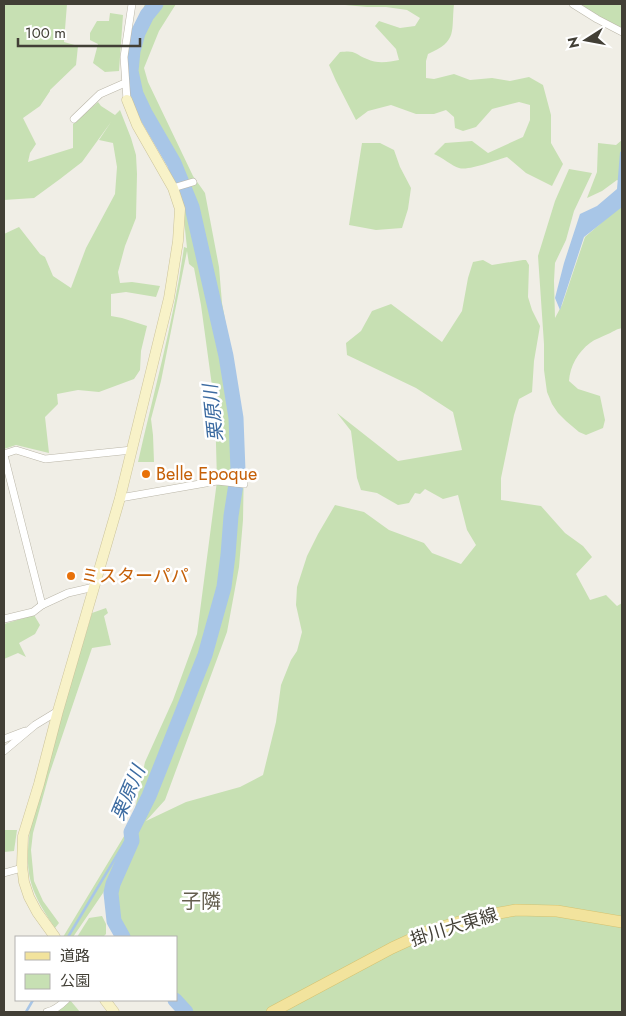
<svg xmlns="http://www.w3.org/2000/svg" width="626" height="1016" font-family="Jost,'Noto Sans JP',sans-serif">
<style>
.green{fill:#c7e0b3}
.water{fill:#a8c6e7}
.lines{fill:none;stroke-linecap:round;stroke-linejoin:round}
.stream{stroke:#a8c6e7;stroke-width:2.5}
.river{stroke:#a8c6e7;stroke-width:15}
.street-casing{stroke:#bbb7a9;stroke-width:8}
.secondary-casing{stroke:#cbc39a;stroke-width:11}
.primary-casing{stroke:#d5c270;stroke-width:12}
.street{stroke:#fff;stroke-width:7}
.secondary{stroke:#f8f2c8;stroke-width:10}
.primary{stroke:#f2e39d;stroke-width:11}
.food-dot{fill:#e8710a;stroke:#fff;stroke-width:2}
.labels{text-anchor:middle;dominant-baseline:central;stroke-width:5;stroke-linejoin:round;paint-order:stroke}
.food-label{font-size:18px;fill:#c56008;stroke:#fff;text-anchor:start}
.street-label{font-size:18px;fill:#423f36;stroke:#fff}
.water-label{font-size:19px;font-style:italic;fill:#3c6ba1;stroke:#fff}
.quarter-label{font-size:20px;fill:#645e4e;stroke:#fff}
</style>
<rect width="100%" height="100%" fill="#f0eee6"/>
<g class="green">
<path d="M4,4H67L64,42L78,46L76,65L50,90V91L40,106L23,118L36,144L30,153L28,162L73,148V124L98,102L101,106L115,115L120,110L131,138L136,155L137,174L136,218L125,246L118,272L120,283L132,282L160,286L156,297L126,292L111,294V316L122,318L147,326L141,351L140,370L134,379L99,392L78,390L57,394L58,404L45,417L49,453L16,445L4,449V234L19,227L40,254L45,257L53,276L71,288L86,248L115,194L117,167L113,143L99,140L111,122L82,162L60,179L34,198L4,200Z"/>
<path d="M145,4H176L159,31L144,68L148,82L193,176L205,193L219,267L222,303L237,385L243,431L244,461L243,520L239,567L227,632L165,800L146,821L186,802L240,787L263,775L276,722L281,685L291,660L297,651L302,632L296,605L297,587L307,556L318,534L335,505L364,512L389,530L424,543L432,553L461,564L476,545L467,530L458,495L443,499L425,489L420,494L415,493L409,503L398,505L377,493L361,490L357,478L351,431L337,413L398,461L462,450L453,412L416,388L347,355L346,343L361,331L372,311L391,304L442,342L462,311L468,278L473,262L483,260L492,265L523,260H526L529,265L528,297L532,310L540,326L534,361L532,392L519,399L514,415L501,478V500L541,506L565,533L583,546L592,557L576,574L590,600L606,595L617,606L622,603V1012H189L176,996V937H129L116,918L114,904V893L137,838L126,858L112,875L103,893L73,937H63L132,823L145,762L173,700L197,634L217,481L215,408L201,305L194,268L189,264L187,251L161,381L151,419L153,435L154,462H138C154,391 174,320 184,247L187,248L182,201L168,166L138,114L129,87L128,52Z"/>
<path d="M344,4H454C451,32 458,41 428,54L426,61V78L434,79L454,74L470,80L492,78L510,81L529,77L543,85L551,115V143L563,164L552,186L526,173L507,157C496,160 469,171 459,168C452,166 442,157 434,154L445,143L472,141L488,153L523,137L530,120V105L519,102L492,109L476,127L463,131L455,128L454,117L446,110L434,114H416L391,105L368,111L356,120L336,81L329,65L340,52C356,50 353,53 367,59C377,64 389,62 399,60L396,49L375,26L379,21L400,28L415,26L420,18L407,10L386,7H367L345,5Z"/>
<path d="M581,4H622V29L600,19Z"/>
<path d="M110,13L123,15L119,71L105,72L93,63L98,44L90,40V33L97,21H109Z"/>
<path d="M622,140V182L617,180L602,191L587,198L597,172L598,143L616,145Z"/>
<path d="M362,143H380L394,150L400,167L411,188L408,209L402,228L376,230L349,225Z"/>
<path d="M569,169L592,173L574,211L566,240L555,263L554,281L555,318L562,305L585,237L622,205V328C614,330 615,331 608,334C602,337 595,339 590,343C578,352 570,366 569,381L578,389L600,396L605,420L603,428L586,435L579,432L566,421L558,413L552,404L547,392L544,370V344L538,256L555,201Z"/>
<path d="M106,608L108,613L104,616L111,645L92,648L49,775L33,833L31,850L34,881L43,901L59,923L55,928C30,891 24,875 30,830L71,683L92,613Z"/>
<path d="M34,615L40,625L35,634L19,643L26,657L18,653L4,659V624Z"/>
<path d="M4,830H17L14,851L4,852Z"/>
<path d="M102,916L106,924V934L103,937H77L89,918Z"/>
<path d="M69,1000H70L80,1012H58V1011Z"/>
</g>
<path class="water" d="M622,151V207L584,237L560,310L555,298L564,263L580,214L597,206L617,189L620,152Z"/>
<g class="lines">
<g class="stream">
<path d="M68,937L131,832"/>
<path d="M26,1012L33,1000"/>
</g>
<g class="river">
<path d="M123,937L114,921L111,893L113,884L132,841L131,832L149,796L205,655L224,587L228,555L231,516L238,471L236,418L226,356L192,207L174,163L145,113L136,94L131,71L133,51L138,33L147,15L156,4"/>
<path d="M175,1000L186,1012"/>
</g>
<defs>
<g id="street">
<path d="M573,4L597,19L622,32"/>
<path d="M127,100L124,57L132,4"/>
<path d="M74,119L100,94L125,83"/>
<path d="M173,188L193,182"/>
<path d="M4,454L16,450L45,459L132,450"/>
<path d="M4,455L42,605"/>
<path d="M120,498L217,481L244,484"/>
<path d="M4,619L33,612L42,605L68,593L94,587"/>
<path d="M4,739L25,731"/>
<path d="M4,751L35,725L58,711"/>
<path d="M4,873L22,868"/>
<path d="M47,1012C55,1010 60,1006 66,1000"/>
</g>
<g id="secondary">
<path d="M55,937L37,912L29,897L24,882L22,866L23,836L39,784L58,711L120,498L169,298L178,241L180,209L173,188L137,125L127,100"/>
<path d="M105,1000L114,1012"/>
</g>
<path id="primary" d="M272,1012L392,948L429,931L476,917L516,910L557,911L622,922"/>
</defs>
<use href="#street" class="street-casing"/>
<use href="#secondary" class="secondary-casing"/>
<use href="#primary" class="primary-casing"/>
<use href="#street" class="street"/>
<use href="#secondary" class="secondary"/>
<use href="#primary" class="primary"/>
</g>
<g class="food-dot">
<circle cx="146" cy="474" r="5"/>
<circle cx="71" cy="576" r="5"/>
</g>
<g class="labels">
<g class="food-label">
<text x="156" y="474">Belle Epoque</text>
<text x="81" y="576">ミスターパパ</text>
</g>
<g class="street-label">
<text transform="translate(454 927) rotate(-17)">掛川大東線</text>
</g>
<g class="water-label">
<text transform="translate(213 413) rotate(-96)">栗原川</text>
<text transform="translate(128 793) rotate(-67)">栗原川</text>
</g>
<g class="quarter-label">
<text x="201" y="901">子隣</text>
</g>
</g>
<rect width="626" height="1016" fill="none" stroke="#423f36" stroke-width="10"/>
<rect x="15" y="936" width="162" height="65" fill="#ffffff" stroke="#b3b2af"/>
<rect x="25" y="952" width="25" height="8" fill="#f2e39d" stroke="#b3b2af"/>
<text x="60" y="961" font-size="15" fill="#423f36">道路</text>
<rect x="25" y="974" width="25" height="15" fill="#c7e0b3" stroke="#b3b2af"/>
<text x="60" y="986" font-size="15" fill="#423f36">公園</text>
<g transform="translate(586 40) rotate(259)" stroke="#ffffff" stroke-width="4" paint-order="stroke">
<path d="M0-4L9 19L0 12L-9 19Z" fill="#423f36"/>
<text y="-8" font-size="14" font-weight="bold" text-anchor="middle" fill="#423f36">N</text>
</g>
<path d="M18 38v8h122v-8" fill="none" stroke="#423f36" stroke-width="2.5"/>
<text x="25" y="38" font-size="15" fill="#423f36" stroke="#ffffff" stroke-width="4" paint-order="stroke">100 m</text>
</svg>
